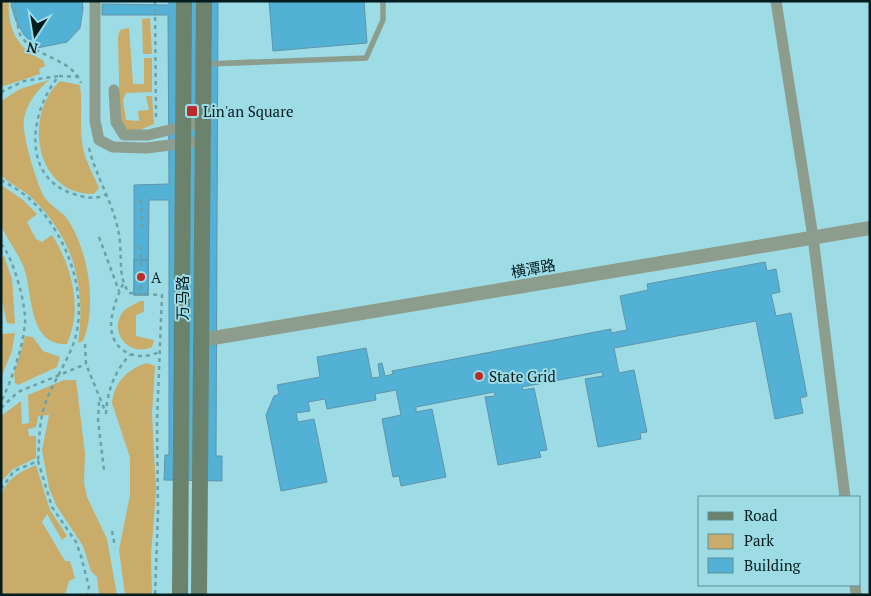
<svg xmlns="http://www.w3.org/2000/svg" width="871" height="596" font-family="'PT Serif','Noto Sans SC',serif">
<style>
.green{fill:#c9ac69}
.building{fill:#53b1d5;stroke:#5f94aa}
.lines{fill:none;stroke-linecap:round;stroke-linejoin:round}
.path{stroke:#6da0a7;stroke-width:2.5;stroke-dasharray:4 4;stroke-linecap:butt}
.service{stroke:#8c9c8d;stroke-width:5.5}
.minor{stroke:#8c9c8d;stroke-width:11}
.tertiary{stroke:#8c9c8d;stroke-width:14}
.secondary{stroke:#6b836c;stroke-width:16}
.poi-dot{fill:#ba2b29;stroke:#9ddce5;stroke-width:2}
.labels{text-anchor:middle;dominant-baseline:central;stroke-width:4;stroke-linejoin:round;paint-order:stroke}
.poi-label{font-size:15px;fill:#021b1e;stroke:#9ddce5;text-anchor:start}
.street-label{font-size:15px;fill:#021b1e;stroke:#9ddce5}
</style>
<rect width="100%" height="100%" fill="#9ddce5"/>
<g class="green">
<path d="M1,1H9C7,28 18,50 43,60L45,66L39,69L40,74L1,87Z"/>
<path d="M150,18L152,54H143L142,19Z"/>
<path d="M129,28L133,84H144V58H152V92L126,93L123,100L126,120L139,121L138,111L149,110L146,96H152L154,124L137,131L124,130L120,120L118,37L120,30Z"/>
<path d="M49,80C38,89 27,103 24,118C21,133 36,180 43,195C47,203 58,209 65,216C88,246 98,306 83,341L78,343C86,286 74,239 32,198C23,189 9,184 1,175V101L20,89Z"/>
<path d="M60,81L80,85C83,106 79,128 83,148C86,162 93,174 99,188L94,194C35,195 23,115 60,81Z"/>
<path d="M1,185L23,200L37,214L27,222L36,239L42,242L52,235C72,267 83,308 67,344C28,346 33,294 24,268C19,254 5,237 1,224C0,213 1,196 1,185Z"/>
<path d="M4,256L12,279L15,324L7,323L1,296V258Z"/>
<path d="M140,301H144V312L136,315V336L154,340L152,347C126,359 106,326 126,309C129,306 136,304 140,301Z"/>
<path d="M15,333L12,351L1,378L2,334Z"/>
<path d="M25,336L33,337L43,351L60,357L57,367L18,385L15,383L14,374Z"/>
<path d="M147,363L155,366L152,414L156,491L151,556L152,595H125L119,550L130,495V458L112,403C114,382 128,369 147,363Z"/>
<path d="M64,380H76L85,453L84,483L87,497L107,539L117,595H99L97,577L91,571L83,546L56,505L49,488L42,450L49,415L38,416L36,427L28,429L29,436H36V458L13,469L1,482V416L21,401L22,424L29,423L28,395Z"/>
<path d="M36,465L50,510L67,536L62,540L47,514L42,522L65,561H70L75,578L69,581L65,595H1C1,577 0,502 3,490C11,476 22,471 36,465Z"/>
</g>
<g class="building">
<path d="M12,1H82L83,8L80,28L67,42L37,48L24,35L16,21L11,5Z"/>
<path d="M169,1H218L216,456H222V481L164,480L165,455H169V200H149L148,295H134V185L169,184L168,15H102V4L169,5Z"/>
<path d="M269,1H364L367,43L273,51Z"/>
<rect x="134" y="260" width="14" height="35"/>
<path d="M765,262L767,271L776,269L780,292L771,294L776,316L791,313L807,396L800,398L803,413L775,419L756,321L614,348L619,373L634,370L647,432L640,433L641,439L598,447L585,379L603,376L602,372L522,387L523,390L534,388L547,450L539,451L541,457L498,465L485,397L495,396L494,392L416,407V412L432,409L446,477L401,486L399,476L393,477L382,419L401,415L396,390L375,394L376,400L327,409L325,399L308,402L310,411L296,413L298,422L314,419L327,482L281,491L266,415L274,396L279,394L277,385L320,377L317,357L366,348L372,378L380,377L378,364L382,363L385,376L393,374L392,371L611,329V333L627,330L620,296L648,290L647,284Z"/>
</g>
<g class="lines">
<g class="path">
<path d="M16,1C14,8 16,14 17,20C18,25 18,32 21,36C35,58 72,58 81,83"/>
<path d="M155,1L156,120"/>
<path d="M79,77L59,76C30,110 20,178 74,194C86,198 95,200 107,194"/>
<path d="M1,92L24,81L59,76"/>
<path d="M89,148C97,181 118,210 120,244C122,263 118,276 129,293L162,295L157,420L158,513L155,595"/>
<path d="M1,180C12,186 24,193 33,202C68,236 90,298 73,345C64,368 49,388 43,411C39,427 39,445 38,461"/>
<path d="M141,200L142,229"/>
<path d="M99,237L119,291"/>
<path d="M1,244C13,256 27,307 25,324C22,350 12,379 1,402"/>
<path d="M141,246V294"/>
<path d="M123,284C117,296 111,313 111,326C112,353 138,362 159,352"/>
<path d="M85,344L86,364L106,413C107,392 115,370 130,355"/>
<path d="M99,402L98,420L104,470"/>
<path d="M1,408L18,392L86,364"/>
<path d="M1,489L14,471L38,461L52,507L76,542L81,556L89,587L87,595"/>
<path d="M112,531L115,547"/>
</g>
<path class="service" d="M206,64L366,58L383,20V1"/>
<g class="minor">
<path d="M95,1V121L99,140L113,147L146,148L203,141"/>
<path d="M776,1L813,237L845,497"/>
<path d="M114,90L116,122L124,135H148L203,122"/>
<path d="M855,585L856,595"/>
</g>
<path class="tertiary" d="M201,340L870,228"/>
<g class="secondary">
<path d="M180,595L184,1"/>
<path d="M199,595L204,1"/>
</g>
</g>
<g class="poi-dot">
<rect x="186" y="105" width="12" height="12" rx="2.5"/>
<circle cx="141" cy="277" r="5"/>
<circle cx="479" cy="376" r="5"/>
</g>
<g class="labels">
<g class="poi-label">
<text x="203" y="111">Lin'an Square</text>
<text x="151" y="277">A</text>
<text x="489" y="376">State Grid</text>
</g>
<g class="street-label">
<text transform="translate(533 268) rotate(-10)">横潭路</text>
<text transform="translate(182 298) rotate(-90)">万马路</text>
</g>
</g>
<rect width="871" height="596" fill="none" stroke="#021b1e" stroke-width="5"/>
<rect x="698" y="496" width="162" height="90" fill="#9ddce5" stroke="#5f8f95"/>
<rect x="708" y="512" width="25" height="8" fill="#6b836c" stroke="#5f8f95"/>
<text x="744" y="521" font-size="15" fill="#021b1e">Road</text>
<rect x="708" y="534" width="25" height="15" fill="#c9ac69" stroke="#5f8f95"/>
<text x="744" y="546" font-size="15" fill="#021b1e">Park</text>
<rect x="708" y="558" width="25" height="15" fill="#53b1d5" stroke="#5f8f95"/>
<text x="744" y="571" font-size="15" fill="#021b1e">Building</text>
<g transform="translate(35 35) rotate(192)" stroke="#9ddce5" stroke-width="4" paint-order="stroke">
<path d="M0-4L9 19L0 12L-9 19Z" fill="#021b1e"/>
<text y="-8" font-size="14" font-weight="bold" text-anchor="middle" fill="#021b1e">N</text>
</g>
</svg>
